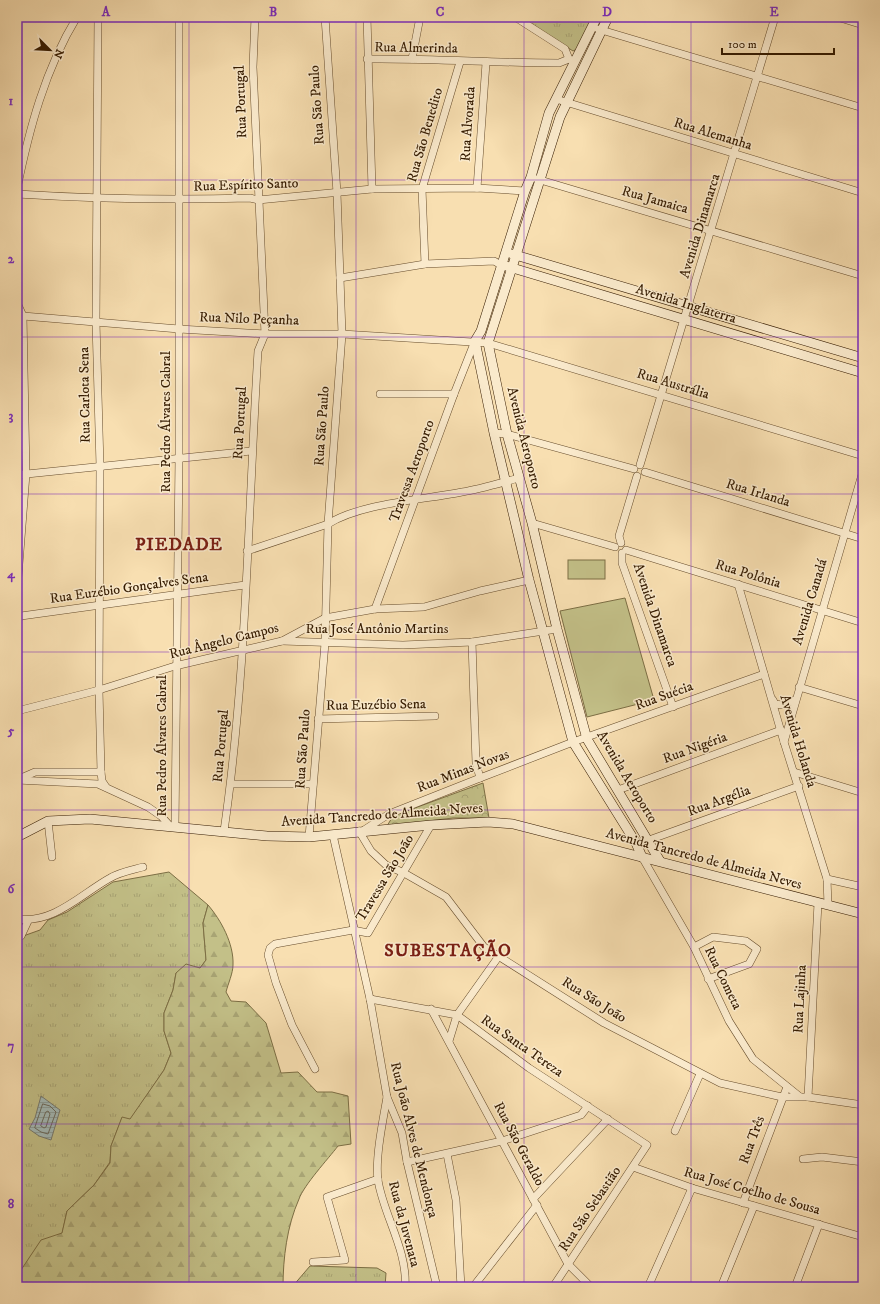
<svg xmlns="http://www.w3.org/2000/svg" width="880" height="1304" font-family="'IM FELL DW Pica',serif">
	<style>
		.grass { fill: url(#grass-tufts); stroke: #7c6e44 }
		.forest { fill: url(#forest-firs); stroke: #7c6e44 }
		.park { fill: url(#park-crowns); stroke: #7c6e44 }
		.garden { fill: #c3c088; stroke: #7c6e44 }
		.water { fill: url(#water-rules); stroke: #777a6e }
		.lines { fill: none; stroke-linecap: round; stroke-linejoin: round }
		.shore { stroke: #6c6a5c; stroke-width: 1 }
		.street-casing { stroke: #664c2c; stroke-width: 8 }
		.secondary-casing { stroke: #351b00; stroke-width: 10 }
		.street { stroke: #faeacc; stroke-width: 7 }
		.secondary { stroke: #faeacc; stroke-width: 9 }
		.grid { fill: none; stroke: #7b2cbf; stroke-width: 1; stroke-opacity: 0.55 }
		.labels { text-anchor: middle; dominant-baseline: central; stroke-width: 3; stroke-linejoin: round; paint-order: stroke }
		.street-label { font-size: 14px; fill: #351b00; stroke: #faeacc }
		.district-label { font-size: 18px; font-weight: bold; letter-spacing: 1px; fill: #7a1f14; stroke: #faeacc }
		.neatline { fill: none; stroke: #7b2cbf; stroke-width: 1.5 }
		.grid-label { font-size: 13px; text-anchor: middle; font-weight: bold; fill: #7b2cbf }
	</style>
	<defs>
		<pattern id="grass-tufts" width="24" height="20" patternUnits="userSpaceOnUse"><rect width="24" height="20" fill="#c3c088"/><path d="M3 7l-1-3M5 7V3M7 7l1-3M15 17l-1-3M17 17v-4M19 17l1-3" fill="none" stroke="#a8a474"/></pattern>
		<pattern id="forest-firs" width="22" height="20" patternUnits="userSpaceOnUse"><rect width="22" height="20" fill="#c3c088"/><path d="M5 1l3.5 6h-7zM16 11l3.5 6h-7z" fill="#a8a474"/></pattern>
		<pattern id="park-crowns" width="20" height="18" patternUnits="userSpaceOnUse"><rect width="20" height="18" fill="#c3c088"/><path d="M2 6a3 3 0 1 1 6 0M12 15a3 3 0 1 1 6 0" fill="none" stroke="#a8a474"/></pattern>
		<pattern id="water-rules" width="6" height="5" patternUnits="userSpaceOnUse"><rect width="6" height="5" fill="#a3bab8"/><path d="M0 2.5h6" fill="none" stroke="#8d9f9c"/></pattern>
	</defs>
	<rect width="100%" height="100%" fill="#f8dfb1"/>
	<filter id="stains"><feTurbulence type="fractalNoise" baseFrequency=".005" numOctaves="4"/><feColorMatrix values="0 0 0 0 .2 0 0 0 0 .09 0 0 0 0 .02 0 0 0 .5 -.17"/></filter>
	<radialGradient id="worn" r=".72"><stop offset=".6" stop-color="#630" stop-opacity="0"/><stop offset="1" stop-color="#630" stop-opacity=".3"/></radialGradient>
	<g class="grass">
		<path d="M 520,17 L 593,17 L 577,49 L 573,51 Z"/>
		<path d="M 169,872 L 208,905 L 203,923 L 206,960 L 200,968 L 176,973 L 173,990 L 164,1013 L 164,1031 L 171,1053 L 164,1070 L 130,1120 L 122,1118 L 111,1146 L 110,1162 L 94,1185 L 67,1211 L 62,1234 L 21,1270 L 17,1283 L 17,958 L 20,941 L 26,935 L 40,930 L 48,920 L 67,912 L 113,882 Z"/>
		<path d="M 310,1266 L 377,1268 L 386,1273 L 385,1287 L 292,1287 Z"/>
	</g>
	<path class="forest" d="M 208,905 C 221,920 234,944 233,965 C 233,973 228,984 226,992 L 231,1001 L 246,1002 L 266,1023 L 281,1073 L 298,1072 L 317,1092 L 332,1092 L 348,1096 L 351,1144 L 338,1146 C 328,1159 304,1185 299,1199 C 287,1226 283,1258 283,1287 L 17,1287 L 21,1270 L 41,1240 L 62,1233 L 67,1211 L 94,1185 L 110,1163 L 111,1146 L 122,1117 L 130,1119 L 164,1070 L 171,1053 L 164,1031 L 164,1013 L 173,990 L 176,973 L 186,964 L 200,968 L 206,960 L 203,923 Z"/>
	<path class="park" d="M 483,783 L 489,818 L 453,818 L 387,826 L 393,816 Z"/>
	<g class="garden">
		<rect x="568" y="560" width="37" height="19"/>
		<path d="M 625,598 L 654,700 L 587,717 L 560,611 Z"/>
	</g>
	<path class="water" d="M 41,1096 L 60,1110 L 51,1140 L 39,1136 L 29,1129 L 35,1118 Z"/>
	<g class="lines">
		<g class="shore">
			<path d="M 43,1104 L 50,1106 L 56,1112 L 48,1134 L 41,1132 L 35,1128 Z"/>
			<path d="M 46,1112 L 48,1111 L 50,1114 L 46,1127 L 44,1128 L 41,1126 Z"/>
		</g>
		<defs>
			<g id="street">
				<path d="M 98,17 L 96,322 L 100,466 L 99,690 L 101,772 L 102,781 L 106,787"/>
				<path d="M 367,17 L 372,189"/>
				<path d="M 515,17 L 565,49 L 569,59 L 572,60"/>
				<path d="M 837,17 L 863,25"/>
				<path d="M 598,29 L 863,108"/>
				<path d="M 367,59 C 431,58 495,63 559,63 L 569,59"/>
				<path d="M 412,59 L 420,17"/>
				<path d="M 556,99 L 863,193"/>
				<path d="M 537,179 L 863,276"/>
				<path d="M 477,188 L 486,63"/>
				<path d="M 17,189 C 29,130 45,69 77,17"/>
				<path d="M 17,194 C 95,199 172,200 250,198 L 258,200 L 372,189 L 477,188 L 525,191"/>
				<path d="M 425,264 L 422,189 L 460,62"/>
				<path d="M 340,278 L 425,264 L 494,261 L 501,265"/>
				<path d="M 17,286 L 18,305 L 23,316 L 26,474 L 17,590"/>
				<path d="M 23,316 L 179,329 L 265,334 L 342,334 L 488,343 L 863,456"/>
				<path d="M 380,394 L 454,394"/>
				<path d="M 494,433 L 507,434 L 634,469"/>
				<path d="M 640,465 L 775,17"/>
				<path d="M 645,472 L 863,539"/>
				<path d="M 17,475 L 251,451"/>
				<path d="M 532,523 L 615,547"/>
				<path d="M 621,543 L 619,536 L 637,476"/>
				<path d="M 626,550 L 863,623"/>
				<path d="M 247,551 L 328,524 C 361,503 423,500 462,492 C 481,489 500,483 519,478"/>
				<path d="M 622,553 L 622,563 L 673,707"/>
				<path d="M 738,584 L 784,742 L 827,879 L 828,905"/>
				<path d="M 375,609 L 454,394 L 475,341"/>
				<path d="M 17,620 L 21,616 L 245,585"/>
				<path d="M 282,641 L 403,645 L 472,642 L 557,629"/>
				<path d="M 472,642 L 476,763 L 480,778"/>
				<path d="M 799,687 L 863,706"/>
				<path d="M 773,700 L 775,704 L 782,705 L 795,700"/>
				<path d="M 17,711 L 99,690 L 175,666 L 282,641 L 325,618 L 375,609 L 424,607 L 480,591 L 529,580"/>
				<path d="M 318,719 L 435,716"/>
				<path d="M 784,742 L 863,471"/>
				<path d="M 794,772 L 863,793"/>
				<path d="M 19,779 L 35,772 L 101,772"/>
				<path d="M 17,780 L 98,784 L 148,807 L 161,816 L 171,827"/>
				<path d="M 231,784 L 313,784"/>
				<path d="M 618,790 L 781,730"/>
				<path d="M 48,821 L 52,857"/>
				<path d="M 175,827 L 179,458 L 179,17"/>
				<path d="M 364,830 L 389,814 L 480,778 L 573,742 L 764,674"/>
				<path d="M 224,831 C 247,672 248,511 258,351 L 265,334 L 253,67 L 255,17"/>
				<path d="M 359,831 L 371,851 L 386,865 L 404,873 L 446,897 L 484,947 L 604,1023 L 720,1083 L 782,1097 L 808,1097 L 863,1105"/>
				<path d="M 333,835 L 370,999 L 387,1097 L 402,1133 L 407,1162 L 437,1287"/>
				<path d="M 309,837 L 325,643 L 328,524 L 342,334 L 337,193 L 325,17"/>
				<path d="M 636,843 L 649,840 L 799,786"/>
				<path d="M 642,857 L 694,947 L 729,1021 L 753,1059 L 799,1096"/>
				<path d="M 827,879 L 863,887"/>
				<path d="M 17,919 C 54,924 81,894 110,878 C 120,872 132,870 143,867"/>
				<path d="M 17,938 L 21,936 L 28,921"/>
				<path d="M 694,947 L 713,937 L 746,941 L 757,949 L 749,964 L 708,979"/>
				<path d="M 370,999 L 457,1015 L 529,1068 L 647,1145 L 553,1287"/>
				<path d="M 431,1009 L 568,1264 L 591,1287"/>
				<path d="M 449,1041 L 457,1015 L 499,956"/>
				<path d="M 315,1069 L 292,1025 L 276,983 L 268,955 L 270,948 L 275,944 L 353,930 L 368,933 L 431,825"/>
				<path d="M 387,1097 C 383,1120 375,1158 378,1180 C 383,1214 408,1251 405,1287"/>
				<path d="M 808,1097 L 818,903"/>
				<path d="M 675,1131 L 700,1074"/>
				<path d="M 447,1154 L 456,1200 L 461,1287"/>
				<path d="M 803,1159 L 822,1157 L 863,1162"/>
				<path d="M 407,1162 L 502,1141 L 581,1115 L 588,1106"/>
				<path d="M 633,1167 L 692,1188 L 863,1237"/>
				<path d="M 533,1199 L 608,1119"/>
				<path d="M 743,1203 L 787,1087"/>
				<path d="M 313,1262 L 345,1260 L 327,1197 L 378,1179"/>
				<path d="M 473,1287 L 537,1205"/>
				<path d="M 648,1287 L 692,1188"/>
				<path d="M 721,1287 L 754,1206"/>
				<path d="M 795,1287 L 819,1224"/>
			</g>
			<g id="secondary">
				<path d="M 597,17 L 549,113 L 531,177 L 525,191 L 481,331 L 475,341 L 494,433 L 529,580 L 573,742 L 636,843 L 642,857"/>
				<path d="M 608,17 L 560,117 L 488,343 L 507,434 L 532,523 L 557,629 L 587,739 L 660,861"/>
				<path d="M 512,254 L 863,358"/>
				<path d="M 506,266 L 863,373"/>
				<path d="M 17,837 L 48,821 L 90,819 L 267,836 L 309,837 L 431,825 L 488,822 L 513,824 L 863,914"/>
			</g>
		</defs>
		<use href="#street" class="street-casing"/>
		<use href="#secondary" class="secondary-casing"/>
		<use href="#street" class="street"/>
		<use href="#secondary" class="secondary"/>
	</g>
	<path class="grid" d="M 189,17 L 189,1287M 356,17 L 356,1287M 524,17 L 524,1287M 691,17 L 691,1287M 17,180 L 863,180M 17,337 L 863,337M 17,494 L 863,494M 17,652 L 863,652M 17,810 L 863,810M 17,967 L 863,967M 17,1124 L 863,1124"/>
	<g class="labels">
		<g class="street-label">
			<text transform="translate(416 48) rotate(1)">Rua Almerinda</text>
			<text transform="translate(241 102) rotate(-92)">Rua Portugal</text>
			<text transform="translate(317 105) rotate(-94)">Rua São Paulo</text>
			<text transform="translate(468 124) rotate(-86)">Rua Alvorada</text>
			<text transform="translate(713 134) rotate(17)">Rua Alemanha</text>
			<text transform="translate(425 135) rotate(-74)">Rua São Benedito</text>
			<text transform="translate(246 185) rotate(-2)">Rua Espírito Santo</text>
			<text transform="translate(655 200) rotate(16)">Rua Jamaica</text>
			<text transform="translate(700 226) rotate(-73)">Avenida Dinamarca</text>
			<text transform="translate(686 304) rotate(17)">Avenida Inglaterra</text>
			<text transform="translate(249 319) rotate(2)">Rua Nilo Peçanha</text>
			<text transform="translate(673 384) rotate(17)">Rua Austrália</text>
			<text transform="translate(85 395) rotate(-91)">Rua Carlota Sena</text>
			<text transform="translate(166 422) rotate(-90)">Rua Pedro Álvares Cabral</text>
			<text transform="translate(240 423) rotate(-87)">Rua Portugal</text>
			<text transform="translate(322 426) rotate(-86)">Rua São Paulo</text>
			<text transform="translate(524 438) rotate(76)">Avenida Aeroporto</text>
			<text transform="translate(412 471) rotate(-70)">Travessa Aeroporto</text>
			<text transform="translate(758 493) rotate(17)">Rua Irlanda</text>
			<text transform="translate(748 574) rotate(17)">Rua Polônia</text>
			<text transform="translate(129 588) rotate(-8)">Rua Euzébio Gonçalves Sena</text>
			<text transform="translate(810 602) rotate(-73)">Avenida Canadá</text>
			<text transform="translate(655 615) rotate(71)">Avenida Dinamarca</text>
			<text x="377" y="629">Rua José Antônio Martins</text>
			<text transform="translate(224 641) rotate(-14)">Rua Ângelo Campos</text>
			<text transform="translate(664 696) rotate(-20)">Rua Suécia</text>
			<text transform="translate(376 705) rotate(-1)">Rua Euzébio Sena</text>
			<text transform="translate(798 741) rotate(73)">Avenida Holanda</text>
			<text transform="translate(162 746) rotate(-90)">Rua Pedro Álvares Cabral</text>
			<text transform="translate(221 746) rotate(-85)">Rua Portugal</text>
			<text transform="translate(695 748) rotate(-20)">Rua Nigéria</text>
			<text transform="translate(303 749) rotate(-86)">Rua São Paulo</text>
			<text transform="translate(463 771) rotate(-21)">Rua Minas Novas</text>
			<text transform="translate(627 777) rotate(59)">Avenida Aeroporto</text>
			<text transform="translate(719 801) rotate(-20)">Rua Argélia</text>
			<text transform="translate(382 815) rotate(-4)">Avenida Tancredo de Almeida Neves</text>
			<text transform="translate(704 859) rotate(15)">Avenida Tancredo de Almeida Neves</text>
			<text transform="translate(385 878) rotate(-59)">Travessa São João</text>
			<text transform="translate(723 978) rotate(64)">Rua Cometa</text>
			<text transform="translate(800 999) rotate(-87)">Rua Lajinha</text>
			<text transform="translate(594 1000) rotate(32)">Rua São João</text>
			<text transform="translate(522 1046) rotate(35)">Rua Santa Tereza</text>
			<text transform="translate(414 1140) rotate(76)">Rua João Alves de Mendonça</text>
			<text transform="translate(752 1140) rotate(-70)">Rua Três</text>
			<text transform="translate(519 1144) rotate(62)">Rua São Geraldo</text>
			<text transform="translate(752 1191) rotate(16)">Rua José Coelho de Sousa</text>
			<text transform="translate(590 1209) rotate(-56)">Rua São Sebastião</text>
			<text transform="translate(404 1224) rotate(75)">Rua da Juvenata</text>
		</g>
		<g class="district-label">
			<text x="179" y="545">PIEDADE</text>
			<text x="448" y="951">SUBESTAÇÃO</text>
		</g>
	</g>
	<rect width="880" height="1304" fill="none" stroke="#f8dfb1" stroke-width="44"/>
	<g transform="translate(50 50) rotate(114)" stroke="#faeacc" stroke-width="3" paint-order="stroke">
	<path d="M0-3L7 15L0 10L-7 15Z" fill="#351b00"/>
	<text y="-6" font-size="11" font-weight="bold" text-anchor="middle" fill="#351b00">N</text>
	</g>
	<path d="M722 48v6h112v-6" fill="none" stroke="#351b00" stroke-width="2"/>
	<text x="728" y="48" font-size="12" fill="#351b00" stroke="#faeacc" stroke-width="3" paint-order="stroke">100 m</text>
	<rect x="22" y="22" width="836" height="1260" class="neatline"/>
	<g class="grid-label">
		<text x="106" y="16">A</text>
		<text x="273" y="16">B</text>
		<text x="440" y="16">C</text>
		<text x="607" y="16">D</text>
		<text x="774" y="16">E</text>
		<text x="11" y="105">1</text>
		<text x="11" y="263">2</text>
		<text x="11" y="420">3</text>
		<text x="11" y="578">4</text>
		<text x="11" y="735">5</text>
		<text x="11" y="893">6</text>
		<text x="11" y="1050">7</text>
		<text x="11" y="1208">8</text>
	</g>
	<rect width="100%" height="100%" filter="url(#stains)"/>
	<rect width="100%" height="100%" fill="url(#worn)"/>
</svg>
